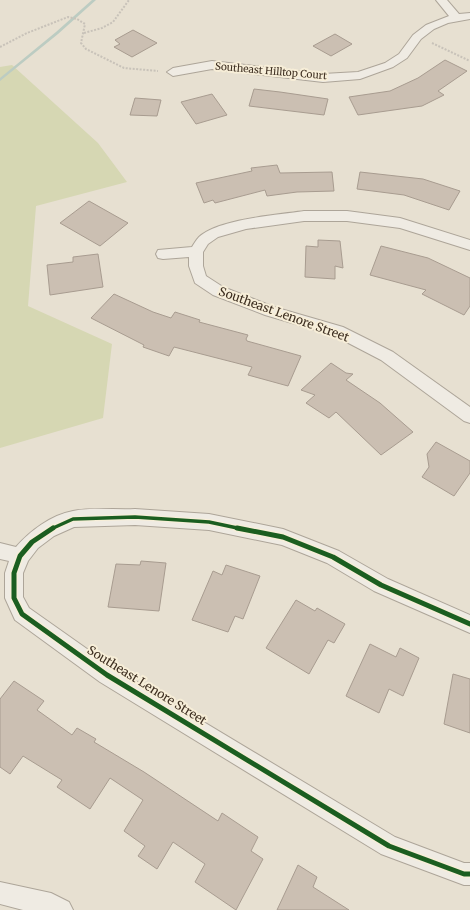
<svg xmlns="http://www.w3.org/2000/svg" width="470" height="910" font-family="Merriweather,serif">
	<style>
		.green { fill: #d6d7b3 }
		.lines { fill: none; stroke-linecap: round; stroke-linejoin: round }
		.stream { fill: #bcccc2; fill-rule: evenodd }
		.building { fill: #cbbfb2; stroke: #a89c90 }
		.street-casing { stroke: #ada599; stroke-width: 2 }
		.path { stroke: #c8c2b9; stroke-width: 2; stroke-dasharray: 2 1.5; stroke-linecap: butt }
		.street { fill: #efebe3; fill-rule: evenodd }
		.cycleway-far1-casing { stroke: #f7eed8; stroke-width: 6 }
		.cycleway-casing { stroke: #f7eed8; stroke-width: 8 }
		.cycleway-far1 { stroke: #1b5e20; stroke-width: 3.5 }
		.cycleway { stroke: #1b5e20; stroke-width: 5 }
		.labels { text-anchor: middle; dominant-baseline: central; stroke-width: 4; stroke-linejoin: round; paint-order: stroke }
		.far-street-label { font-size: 10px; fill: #3d2e20; stroke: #f7eed8 }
		.street-label { font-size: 12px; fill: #3d2e20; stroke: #f7eed8 }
	</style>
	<rect width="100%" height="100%" fill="#e7e0d1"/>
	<path class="green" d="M 12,65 L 98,143 L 127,182 L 36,206 L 28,306 L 112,344 L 103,418 L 0,448 L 0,67 Z"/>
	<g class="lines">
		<path class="stream" d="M 92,0 L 96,0 L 58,34 L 0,81 L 0,78 L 56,32 Z"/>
	</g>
	<g class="building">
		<path d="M 133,30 L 157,43 L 132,57 L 114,47 L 120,44 L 115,40 Z"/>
		<path d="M 335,34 L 352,44 L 331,56 L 313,46 Z"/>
		<path d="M 445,60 L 467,71 L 438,91 L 444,95 L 422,106 L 358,115 L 349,97 L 390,91 L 418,78 Z"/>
		<path d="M 254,89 L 280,92 L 328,99 L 324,115 L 249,106 Z"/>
		<path d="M 212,94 L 227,115 L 196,124 L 181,102 Z"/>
		<path d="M 135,98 L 161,100 L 157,116 L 130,115 Z"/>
		<path d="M 277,165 L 280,173 L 332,172 L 334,191 L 297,192 L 267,196 L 265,190 L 215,203 L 213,200 L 204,203 L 196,183 L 252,171 L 251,168 Z"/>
		<path d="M 360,172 L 423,179 L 460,191 L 449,210 L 404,195 L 357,189 Z"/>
		<path d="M 89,201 L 128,223 L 100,246 L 60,223 Z"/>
		<path d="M 318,240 L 340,241 L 343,268 L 335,266 L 335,279 L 305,277 L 306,246 L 318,247 Z"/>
		<path d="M 381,246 L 428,258 L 470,278 L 470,306 L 464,315 L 422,294 L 426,290 L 370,275 Z"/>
		<path d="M 98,254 L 103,287 L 50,295 L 47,265 L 73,262 L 73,257 Z"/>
		<path d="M 114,294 L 153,312 L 171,318 L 175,312 L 200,320 L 199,322 L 248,335 L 246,339 L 247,341 L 301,356 L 288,386 L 248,375 L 252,367 L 174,347 L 169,356 L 143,347 L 144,345 L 91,318 Z"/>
		<path d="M 331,363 L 346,373 L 353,374 L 346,380 L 380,403 L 413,432 L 381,455 L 336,412 L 329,418 L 306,403 L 315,395 L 301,390 Z"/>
		<path d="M 436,442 L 470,461 L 470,473 L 454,496 L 422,477 L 429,467 L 427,454 Z"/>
		<path d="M 141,561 L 166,563 L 159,611 L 108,607 L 116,564 L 140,565 Z"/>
		<path d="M 226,565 L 260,576 L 243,619 L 235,616 L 228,632 L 192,620 L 213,571 L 222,575 Z"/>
		<path d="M 296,600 L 315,611 L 317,608 L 345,624 L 334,643 L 328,640 L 309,674 L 266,648 Z"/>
		<path d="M 370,644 L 396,657 L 400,648 L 419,658 L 403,696 L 389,689 L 379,713 L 346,696 Z"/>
		<path d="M 453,674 L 470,679 L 470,733 L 444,724 Z"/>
		<path d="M 14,681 L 44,701 L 37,710 L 72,735 L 77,728 L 96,739 L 94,742 L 144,772 L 218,821 L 222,813 L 258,837 L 251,851 L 263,859 L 236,910 L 195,882 L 205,864 L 173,842 L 157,869 L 138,856 L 145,846 L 124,831 L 143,800 L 110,778 L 90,809 L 57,787 L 62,780 L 23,756 L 10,774 L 0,767 L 0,699 Z"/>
		<path d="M 298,865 L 317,877 L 313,887 L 349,910 L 277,910 Z"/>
	</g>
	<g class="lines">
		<defs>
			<g id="street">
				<path d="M 436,0 L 447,0 L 459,14 L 470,13 L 470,19 L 448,23 L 434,29 L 421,39 L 407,58 L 393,67 L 360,79 L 323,82 L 212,69 L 173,76 L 167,72 L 173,68 L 212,61 L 323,74 L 358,72 L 385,63 L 399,54 L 413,35 L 426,25 L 449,16 Z"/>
				<path d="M 304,211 L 347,211 L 400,218 L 470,240 L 470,250 L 400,228 L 347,221 L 304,221 L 246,229 L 218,237 L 208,244 L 203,252 L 203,266 L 206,276 L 223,287 L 274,307 L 343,327 L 393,352 L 470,407 L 470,423 L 464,421 L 381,360 L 333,335 L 265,315 L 213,295 L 195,283 L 189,266 L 189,257 L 163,259 L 158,258 L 156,254 L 158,250 L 192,247 C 194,244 196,240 199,237 C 219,219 277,215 304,211 Z"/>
				<path d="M 135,509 L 209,514 L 283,529 L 339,551 L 388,579 L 470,615 L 470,633 L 374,591 L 327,563 L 282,545 L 209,530 L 135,525 L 74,527 L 54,536 L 38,548 L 28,561 L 23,573 L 23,597 L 29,608 L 114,668 L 395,837 L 464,863 L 470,863 L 470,885 L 464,885 L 381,854 L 100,682 L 15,620 L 5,598 L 5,573 L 9,561 L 0,559 L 0,543 L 16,547 C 30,531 51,515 73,511 C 93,507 115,510 135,509 Z"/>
				<path d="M 0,882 L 51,893 L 69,902 L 73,910 L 23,910 L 0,904 Z"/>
			</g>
		</defs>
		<use href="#street" class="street-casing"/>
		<g class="path">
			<path d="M 84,33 L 102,28 L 113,22 L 129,0"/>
			<path d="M 432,43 L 470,61"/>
			<path d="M 0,47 L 27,33 L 68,17 L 77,19 L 85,24 L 81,43 L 86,49 L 124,68 L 158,71"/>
		</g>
		<use href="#street" class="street"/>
		<defs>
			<path id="cycleway-far1" d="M 51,529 L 73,519 L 135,517 L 209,522 L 242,529"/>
			<g id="cycleway">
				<path d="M 53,528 L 32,542 L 20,556 L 14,573 L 14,598 L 22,614 L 107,675 L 389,846 L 464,874 L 470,874"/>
				<path d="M 237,528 L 283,537 L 333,557 L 381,585 L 470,624"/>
			</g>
		</defs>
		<use href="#cycleway-far1" class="cycleway-far1-casing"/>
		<use href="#cycleway" class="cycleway-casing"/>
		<use href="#cycleway-far1" class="cycleway-far1"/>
		<use href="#cycleway" class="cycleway"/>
	</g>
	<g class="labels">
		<g class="far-street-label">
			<text transform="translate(271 71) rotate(5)">Southeast Hilltop Court</text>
		</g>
		<g class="street-label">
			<text transform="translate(284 314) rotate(20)">Southeast Lenore Street</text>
			<text transform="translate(147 685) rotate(32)">Southeast Lenore Street</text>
		</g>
	</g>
</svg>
